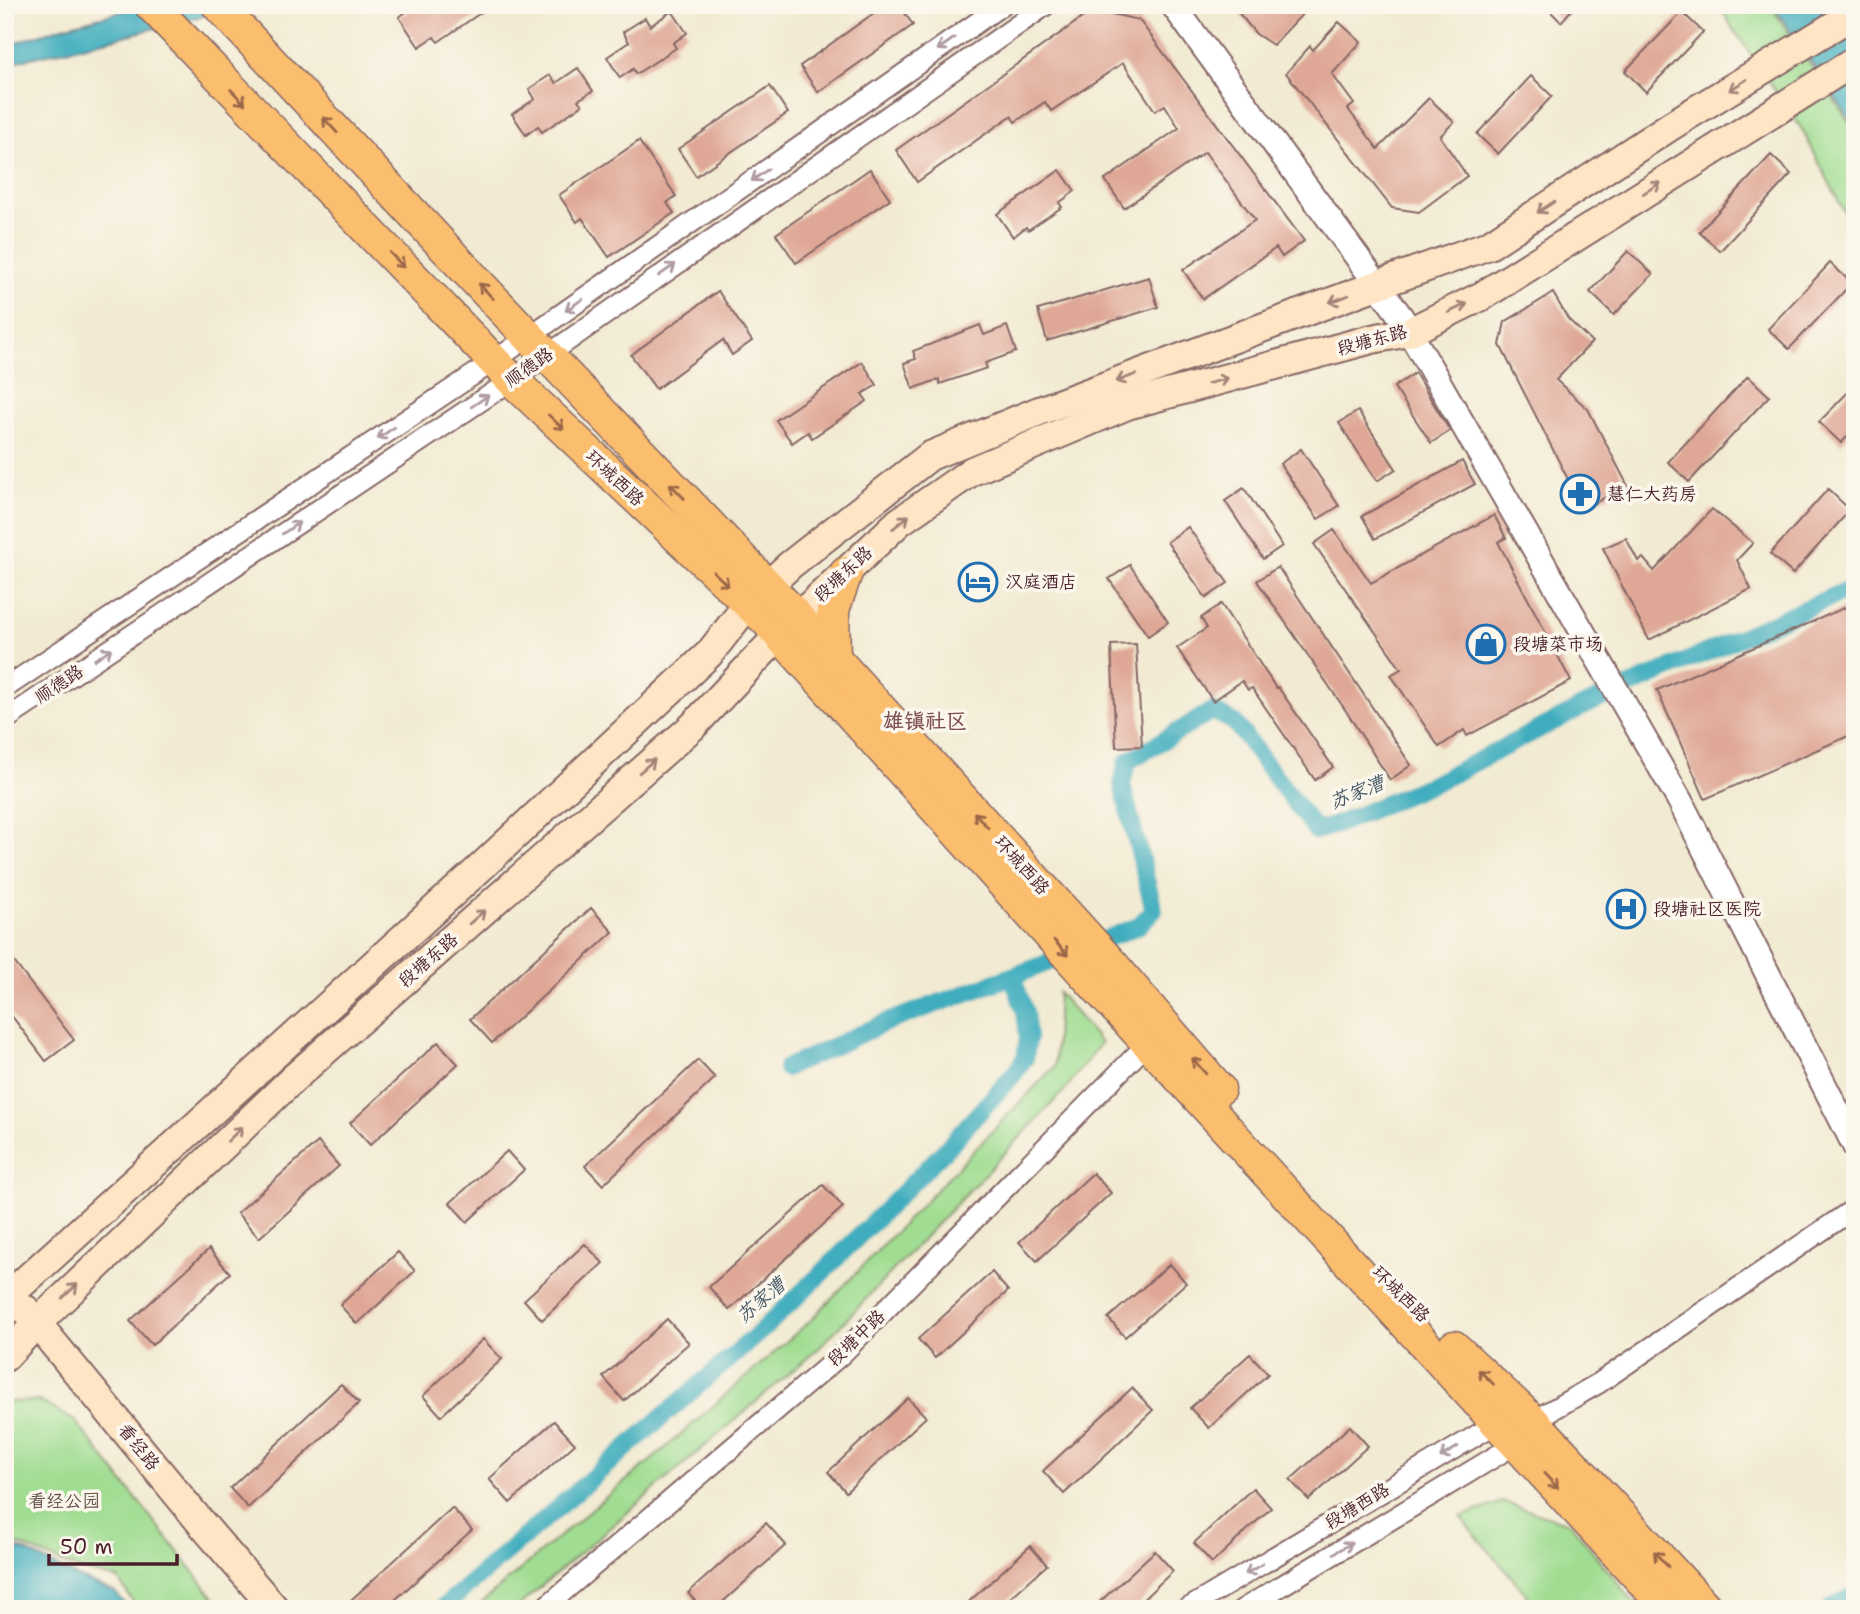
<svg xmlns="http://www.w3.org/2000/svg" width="1860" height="1614" font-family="'Shantell Sans','LXGW WenKai TC',sans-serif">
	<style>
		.green { fill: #a0dd92; stroke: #757e5e; stroke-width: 2 }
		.water { fill: #40adbe; stroke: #456674; stroke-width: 2 }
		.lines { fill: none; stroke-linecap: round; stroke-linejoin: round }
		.canal { stroke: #40adbe; stroke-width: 18 }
		.building { fill: #dfa796 }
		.minor-casing { stroke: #856665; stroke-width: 23 }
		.tertiary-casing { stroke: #856665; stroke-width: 28 }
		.secondary-casing { stroke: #856665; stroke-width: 32 }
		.primary-casing { stroke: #856665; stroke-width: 35 }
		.minor { stroke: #fff; stroke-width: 19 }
		.tertiary { stroke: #fff; stroke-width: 24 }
		.secondary { stroke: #fde5c5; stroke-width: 28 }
		.primary { stroke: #fbbd6e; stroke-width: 32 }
		.oneway { stroke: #ae9aa0 }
		.oneway2 { stroke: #a48278 }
		.oneway3 { stroke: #9a6649 }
		.labels { text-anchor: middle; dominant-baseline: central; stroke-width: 7; stroke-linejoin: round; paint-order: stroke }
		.street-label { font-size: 18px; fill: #4a1f2b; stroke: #fbf7ec }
		.poi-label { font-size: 18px; fill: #4a1f2b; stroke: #fbf7ec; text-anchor: start }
		.park-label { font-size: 18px; fill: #604e45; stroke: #fbf7ec }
		.water-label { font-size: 19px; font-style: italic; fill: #465866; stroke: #fbf7ec }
		.quarter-label { font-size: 21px; font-weight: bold; fill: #7e4f50; stroke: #fbf7ec }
	</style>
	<rect width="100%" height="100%" fill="#fbf7ec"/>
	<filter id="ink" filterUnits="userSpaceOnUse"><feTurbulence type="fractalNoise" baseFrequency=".0143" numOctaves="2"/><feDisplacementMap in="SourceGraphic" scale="14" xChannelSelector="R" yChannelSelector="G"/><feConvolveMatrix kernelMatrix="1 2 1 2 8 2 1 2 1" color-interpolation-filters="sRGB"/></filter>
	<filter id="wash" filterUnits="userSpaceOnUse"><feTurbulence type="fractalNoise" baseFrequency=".00686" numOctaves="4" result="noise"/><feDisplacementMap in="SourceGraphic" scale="28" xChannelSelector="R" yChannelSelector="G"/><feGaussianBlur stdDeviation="1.57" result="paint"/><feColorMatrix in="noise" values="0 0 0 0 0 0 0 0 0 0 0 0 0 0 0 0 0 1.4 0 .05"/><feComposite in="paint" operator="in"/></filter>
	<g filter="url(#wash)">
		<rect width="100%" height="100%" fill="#f2ead2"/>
		<g class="green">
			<path d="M 1719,5 L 1770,5 L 1855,131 L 1855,233 L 1803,131 L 1730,24 Z"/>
			<path d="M 1058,992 L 1101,1043 L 1063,1092 L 819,1348 L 515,1609 L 474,1609 L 594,1507 L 654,1458 L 811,1320 L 1055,1066 Z"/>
			<path d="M 40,1401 L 75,1421 L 223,1609 L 138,1609 L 118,1579 L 79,1570 L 23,1546 L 5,1543 L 5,1404 L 8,1402 Z"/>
			<path d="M 1502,1502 L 1570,1523 L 1639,1609 L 1539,1609 L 1460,1517 Z"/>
		</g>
		<g class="water">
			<path d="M 147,5 L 246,5 L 117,38 L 5,64 L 5,46 L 66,26 Z"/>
			<path d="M 1773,5 L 1841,5 L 1855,26 L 1855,127 Z"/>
			<path d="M 5,1546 L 24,1550 L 73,1575 L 115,1592 L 129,1609 L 5,1609 Z"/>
		</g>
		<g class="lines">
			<g class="canal">
				<path d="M 786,1068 L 887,1022 L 1032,969 L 1138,926 L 1154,910 L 1122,785 L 1127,762 L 1212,711 L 1234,722 L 1316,831 L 1336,825 L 1439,781 L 1582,707 L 1855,587"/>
				<path d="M 441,1609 L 760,1332 L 822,1273 L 944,1151 L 1014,1074 L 1025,1058 L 1028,1038 L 1025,1011 L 1012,976"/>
				<path d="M 1830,1609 L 1855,1594"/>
			</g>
		</g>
		<g id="blocks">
			<g class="building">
				<path d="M 416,5 L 492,5 L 438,42 L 434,37 L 419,47 L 399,17 Z"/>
				<path d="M 885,5 L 899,5 L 913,25 L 818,92 L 800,66 Z"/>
				<path d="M 1232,5 L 1311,5 L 1273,45 L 1256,34 Z"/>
				<path d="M 1544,5 L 1576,5 L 1561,22 Z"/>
				<path d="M 1093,10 L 1139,20 L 1304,241 L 1282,257 L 1276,248 L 1203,299 L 1183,270 L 1255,220 L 1205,152 L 1124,208 L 1105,180 L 1179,128 L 1165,105 L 1155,111 L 1123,63 L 1051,111 L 1045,102 L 1015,122 L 1011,116 L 917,182 L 896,150 Z"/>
				<path d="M 672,11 L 687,33 L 673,43 L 676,48 L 636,74 L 633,69 L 620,78 L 607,57 L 629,42 L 623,32 L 645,18 L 650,26 Z"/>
				<path d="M 1682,12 L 1703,32 L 1646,92 L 1625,71 Z"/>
				<path d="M 1339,22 L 1361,42 L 1332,74 L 1354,104 L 1348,109 L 1378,149 L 1429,98 L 1454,122 L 1440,136 L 1467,176 L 1419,212 L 1392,208 L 1286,73 L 1310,46 L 1313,50 Z"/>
				<path d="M 578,68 L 593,91 L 578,100 L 582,105 L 542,132 L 538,126 L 526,135 L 512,114 L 535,99 L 529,89 L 550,75 L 556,83 Z"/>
				<path d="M 1531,76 L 1552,96 L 1498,154 L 1477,134 Z"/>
				<path d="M 770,86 L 788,113 L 696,176 L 678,149 Z"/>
				<path d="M 639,141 L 676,196 L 667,203 L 674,213 L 609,257 L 582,218 L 577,222 L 559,195 Z"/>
				<path d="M 1771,155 L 1791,174 L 1720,251 L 1699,232 Z"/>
				<path d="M 870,169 L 890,199 L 796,263 L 776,234 Z"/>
				<path d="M 1060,170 L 1075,191 L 1059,203 L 1062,207 L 1028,230 L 1026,227 L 1013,237 L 997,214 Z"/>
				<path d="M 1628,251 L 1653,274 L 1614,315 L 1590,292 Z"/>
				<path d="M 1830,263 L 1852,283 L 1789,349 L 1768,329 Z"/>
				<path d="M 1149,277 L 1158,307 L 1047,341 L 1038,310 Z"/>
				<path d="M 718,291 L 752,341 L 732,355 L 723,340 L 656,389 L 631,355 Z"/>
				<path d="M 1553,293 L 1568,319 L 1592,342 L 1556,380 L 1588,409 L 1628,486 L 1583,509 L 1500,345 L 1505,322 Z"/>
				<path d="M 980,325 L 984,335 L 1007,326 L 1016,352 L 985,363 L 987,368 L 940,384 L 939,379 L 913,389 L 904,363 L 916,359 L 913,351 Z"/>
				<path d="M 862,362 L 877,385 L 862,394 L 867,401 L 812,438 L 808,432 L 792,443 L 776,420 Z"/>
				<path d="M 1415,373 L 1450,431 L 1431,443 L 1394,387 Z"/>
				<path d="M 1748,376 L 1769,396 L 1689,482 L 1668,462 Z"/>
				<path d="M 1855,385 L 1855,429 L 1841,443 L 1819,422 Z"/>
				<path d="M 1358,411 L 1396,469 L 1377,481 L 1339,423 Z"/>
				<path d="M 1301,449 L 1339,506 L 1318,519 L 1280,464 Z"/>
				<path d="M 1462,461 L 1475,484 L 1375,539 L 1362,516 Z"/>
				<path d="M 1244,488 L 1282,546 L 1263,559 L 1225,501 Z"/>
				<path d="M 1828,489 L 1850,510 L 1793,574 L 1770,554 Z"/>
				<path d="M 1712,509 L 1753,543 L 1737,560 L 1751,589 L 1649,640 L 1603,548 L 1626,538 L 1638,561 L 1643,558 L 1654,571 Z"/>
				<path d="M 1494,515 L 1506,538 L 1498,542 L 1571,681 L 1467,736 L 1464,730 L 1439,747 L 1391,675 L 1401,669 L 1314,544 L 1334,530 L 1371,583 Z"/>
				<path d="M 1188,527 L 1228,583 L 1206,598 L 1167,542 Z"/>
				<path d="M 1130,565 L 1168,622 L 1148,636 L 1109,579 Z"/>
				<path d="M 1278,567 L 1411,765 L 1390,780 L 1344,708 L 1257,581 Z"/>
				<path d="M 1855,603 L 1855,733 L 1705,799 L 1657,690 Z"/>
				<path d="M 1221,604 L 1276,688 L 1278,687 L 1333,767 L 1315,780 L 1252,688 L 1248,690 L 1242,681 L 1213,701 L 1177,648 L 1207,628 L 1201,618 Z"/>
				<path d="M 1136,644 L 1142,746 L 1116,747 L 1111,645 Z"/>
				<path d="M 591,908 L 613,932 L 492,1043 L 470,1019 Z"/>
				<path d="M 5,950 L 74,1040 L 46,1061 L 5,1007 Z"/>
				<path d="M 438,1042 L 458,1064 L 370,1145 L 350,1123 Z"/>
				<path d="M 698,1060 L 715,1078 L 603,1185 L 585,1166 Z"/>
				<path d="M 318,1142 L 339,1166 L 259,1238 L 237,1213 Z"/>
				<path d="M 507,1151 L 524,1170 L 467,1222 L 450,1203 Z"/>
				<path d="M 1093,1173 L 1111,1193 L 1037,1261 L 1019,1242 Z"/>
				<path d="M 823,1185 L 843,1207 L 729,1310 L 709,1287 Z"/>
				<path d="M 585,1244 L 603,1263 L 542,1320 L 524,1300 Z"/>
				<path d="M 209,1249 L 230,1273 L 152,1345 L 130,1321 Z"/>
				<path d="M 398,1252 L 415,1271 L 357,1324 L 340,1305 Z"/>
				<path d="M 1170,1264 L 1186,1283 L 1125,1337 L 1108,1318 Z"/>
				<path d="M 992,1272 L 1008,1291 L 935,1358 L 918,1339 Z"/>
				<path d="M 667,1319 L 689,1343 L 624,1401 L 603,1377 Z"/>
				<path d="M 483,1339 L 502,1359 L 441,1416 L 423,1396 Z"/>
				<path d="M 1250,1354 L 1268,1374 L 1209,1428 L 1190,1408 Z"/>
				<path d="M 341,1384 L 359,1403 L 248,1508 L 230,1488 Z"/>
				<path d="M 1132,1388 L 1153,1410 L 1064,1494 L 1043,1471 Z"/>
				<path d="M 908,1398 L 926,1417 L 846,1492 L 828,1472 Z"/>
				<path d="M 554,1421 L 575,1444 L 510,1503 L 489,1479 Z"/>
				<path d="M 1350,1426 L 1368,1446 L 1309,1500 L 1290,1480 Z"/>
				<path d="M 1253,1488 L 1271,1508 L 1212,1563 L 1194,1543 Z"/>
				<path d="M 452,1508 L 472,1530 L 385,1609 L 341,1609 Z"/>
				<path d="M 766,1523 L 786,1545 L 715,1609 L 702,1609 L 688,1593 Z"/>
				<path d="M 1030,1546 L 1047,1565 L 998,1609 L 961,1609 Z"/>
				<path d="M 1155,1551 L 1173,1571 L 1133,1609 L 1092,1609 Z"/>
			</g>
		</g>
	</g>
	<g filter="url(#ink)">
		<use href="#blocks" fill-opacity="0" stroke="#856665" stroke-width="2"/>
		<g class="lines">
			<defs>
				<g id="minor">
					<path d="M 5,688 L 494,361 L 1002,5"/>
					<path d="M 5,720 L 512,380 L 1046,5"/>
					<path d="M 543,1609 L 842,1354 L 1148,1043"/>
					<path d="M 1187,1609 L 1497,1423 L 1504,1422"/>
					<path d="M 1243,1609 L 1516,1444 L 1533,1421 L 1599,1383 L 1855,1208"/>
				</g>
				<path id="tertiary" d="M 1173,5 L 1401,317 L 1680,801 L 1855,1146"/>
				<g id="secondary">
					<path d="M 5,1299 L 478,870 L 709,654 L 748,604 L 790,565 L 930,456 L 1039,411 L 1377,285 L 1489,245 L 1672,125 L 1855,13"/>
					<path d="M 26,1310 L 202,1524 L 275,1609"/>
					<path d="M 5,1357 L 37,1323 L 295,1077 L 692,727 L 779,635 L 899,522 L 972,471 L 1127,405 L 1372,339 L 1409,332 L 1482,296 L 1855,61"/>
				</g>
				<g id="primary">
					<path d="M 151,5 L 512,380 L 767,621 L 1090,980 L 1668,1609"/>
					<path d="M 218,5 L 494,300 L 787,606 L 1111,963 L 1219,1089"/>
					<path d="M 834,658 L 833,610 L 846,573"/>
					<path d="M 1454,1347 L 1533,1421 L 1707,1609"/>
				</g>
			</defs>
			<use href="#minor" class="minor-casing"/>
			<use href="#tertiary" class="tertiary-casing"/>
			<use href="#secondary" class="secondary-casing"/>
			<use href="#primary" class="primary-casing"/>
			<use href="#minor" class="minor"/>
			<use href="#tertiary" class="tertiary"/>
			<use href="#secondary" class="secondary"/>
			<use href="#primary" class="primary"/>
		</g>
		<defs><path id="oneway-shaft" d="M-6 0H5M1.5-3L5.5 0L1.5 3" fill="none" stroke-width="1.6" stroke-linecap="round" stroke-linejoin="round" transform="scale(1.75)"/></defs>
		<g class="oneway">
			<use href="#oneway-shaft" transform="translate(946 44) rotate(145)"/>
			<use href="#oneway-shaft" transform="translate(760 175) rotate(145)"/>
			<use href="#oneway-shaft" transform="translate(667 270) rotate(-35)"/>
			<use href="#oneway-shaft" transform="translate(574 305) rotate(145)"/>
			<use href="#oneway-shaft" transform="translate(480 401) rotate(-34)"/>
			<use href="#oneway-shaft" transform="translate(386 433) rotate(146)"/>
			<use href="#oneway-shaft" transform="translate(291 528) rotate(-34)"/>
			<use href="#oneway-shaft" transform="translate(103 654) rotate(-34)"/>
			<use href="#oneway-shaft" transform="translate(1449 1452) rotate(149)"/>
			<use href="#oneway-shaft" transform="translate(1343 1548) rotate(-31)"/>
			<use href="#oneway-shaft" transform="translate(1254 1569) rotate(149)"/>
		</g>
		<g class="oneway2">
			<use href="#oneway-shaft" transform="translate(1738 85) rotate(148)"/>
			<use href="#oneway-shaft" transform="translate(1652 188) rotate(-32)"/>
			<use href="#oneway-shaft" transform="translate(1546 207) rotate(147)"/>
			<use href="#oneway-shaft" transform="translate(1339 299) rotate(159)"/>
			<use href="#oneway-shaft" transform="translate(1458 308) rotate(-26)"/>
			<use href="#oneway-shaft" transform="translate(1126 378) rotate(159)"/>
			<use href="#oneway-shaft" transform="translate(1218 381) rotate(-15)"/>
			<use href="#oneway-shaft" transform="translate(901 522) rotate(-39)"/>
			<use href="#oneway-shaft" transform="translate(647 766) rotate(-41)"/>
			<use href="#oneway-shaft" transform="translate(477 917) rotate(-41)"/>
			<use href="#oneway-shaft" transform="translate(235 1134) rotate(-44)"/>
			<use href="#oneway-shaft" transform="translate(70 1291) rotate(-44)"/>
		</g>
		<g class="oneway3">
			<use href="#oneway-shaft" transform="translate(238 97) rotate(46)"/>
			<use href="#oneway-shaft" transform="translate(330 125) rotate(-133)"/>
			<use href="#oneway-shaft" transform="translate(397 260) rotate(46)"/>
			<use href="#oneway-shaft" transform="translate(486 291) rotate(-133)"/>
			<use href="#oneway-shaft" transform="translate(556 422) rotate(43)"/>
			<use href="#oneway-shaft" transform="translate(677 491) rotate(-134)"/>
			<use href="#oneway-shaft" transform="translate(721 579) rotate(43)"/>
			<use href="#oneway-shaft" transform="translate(981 820) rotate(-132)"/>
			<use href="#oneway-shaft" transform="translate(1061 948) rotate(48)"/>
			<use href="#oneway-shaft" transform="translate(1199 1066) rotate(-131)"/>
			<use href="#oneway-shaft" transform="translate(1486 1377) rotate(-136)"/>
			<use href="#oneway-shaft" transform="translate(1551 1481) rotate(47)"/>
			<use href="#oneway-shaft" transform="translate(1661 1559) rotate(-133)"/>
		</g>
	</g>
	<defs>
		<symbol id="pharmacy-ring" viewBox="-11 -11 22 22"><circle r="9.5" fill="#fbf7ec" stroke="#1f6fb2" stroke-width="1.5"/><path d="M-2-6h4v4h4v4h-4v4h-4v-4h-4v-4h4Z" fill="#1f6fb2"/></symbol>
		<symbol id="hotel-ring" viewBox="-11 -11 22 22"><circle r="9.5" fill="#fbf7ec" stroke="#1f6fb2" stroke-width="1.5"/><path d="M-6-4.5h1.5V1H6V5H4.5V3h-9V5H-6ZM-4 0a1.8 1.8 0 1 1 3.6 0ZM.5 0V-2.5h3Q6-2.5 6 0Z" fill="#1f6fb2"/></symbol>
		<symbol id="shop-ring" viewBox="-11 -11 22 22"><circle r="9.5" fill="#fbf7ec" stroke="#1f6fb2" stroke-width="1.5"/><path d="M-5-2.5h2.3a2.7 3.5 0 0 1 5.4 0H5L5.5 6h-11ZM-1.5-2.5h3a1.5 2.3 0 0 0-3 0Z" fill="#1f6fb2"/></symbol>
		<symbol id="hospital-ring" viewBox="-11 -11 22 22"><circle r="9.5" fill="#fbf7ec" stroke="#1f6fb2" stroke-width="1.5"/><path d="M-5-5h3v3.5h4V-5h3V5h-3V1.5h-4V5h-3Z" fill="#1f6fb2"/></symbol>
	</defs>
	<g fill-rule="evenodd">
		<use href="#pharmacy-ring" x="1558" y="472" width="44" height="44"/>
		<use href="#hotel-ring" x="956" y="560" width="44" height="44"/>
		<use href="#shop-ring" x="1464" y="622" width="44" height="44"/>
		<use href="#hospital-ring" x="1604" y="887" width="44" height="44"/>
	</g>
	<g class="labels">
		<g class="street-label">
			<text transform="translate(1372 340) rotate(-15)">段塘东路</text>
			<text transform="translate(529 367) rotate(-35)">顺德路</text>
			<text transform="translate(615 478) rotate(43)">环城西路</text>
			<text transform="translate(843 574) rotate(-43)">段塘东路</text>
			<text transform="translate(59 684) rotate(-34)">顺德路</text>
			<text transform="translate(1022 865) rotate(48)">环城西路</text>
			<text transform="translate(428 960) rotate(-41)">段塘东路</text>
			<text transform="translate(1401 1294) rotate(44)">环城西路</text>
			<text transform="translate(856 1338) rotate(-44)">段塘中路</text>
			<text transform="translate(139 1447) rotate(51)">看经路</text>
			<text transform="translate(1357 1506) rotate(-31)">段塘西路</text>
		</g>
		<g class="poi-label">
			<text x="1607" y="494">慧仁大药房</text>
			<text x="1005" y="582">汉庭酒店</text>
			<text x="1513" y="644">段塘菜市场</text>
			<text x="1653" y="909">段塘社区医院</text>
		</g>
		<g class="park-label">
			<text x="64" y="1501">看经公园</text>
		</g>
		<g class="water-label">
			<text transform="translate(1357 792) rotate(-22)">苏家漕</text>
			<text transform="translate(761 1300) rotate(-41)">苏家漕</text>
		</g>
		<g class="quarter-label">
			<text x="925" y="721">雄镇社区</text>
		</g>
	</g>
	<rect width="1860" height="1614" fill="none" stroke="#fbf7ec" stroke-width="28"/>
	<path d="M49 1554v10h128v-10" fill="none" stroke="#4a1f2b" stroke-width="3.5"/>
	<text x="60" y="1554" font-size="21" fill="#4a1f2b" stroke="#fbf7ec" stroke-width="5" paint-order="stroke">50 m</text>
</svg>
